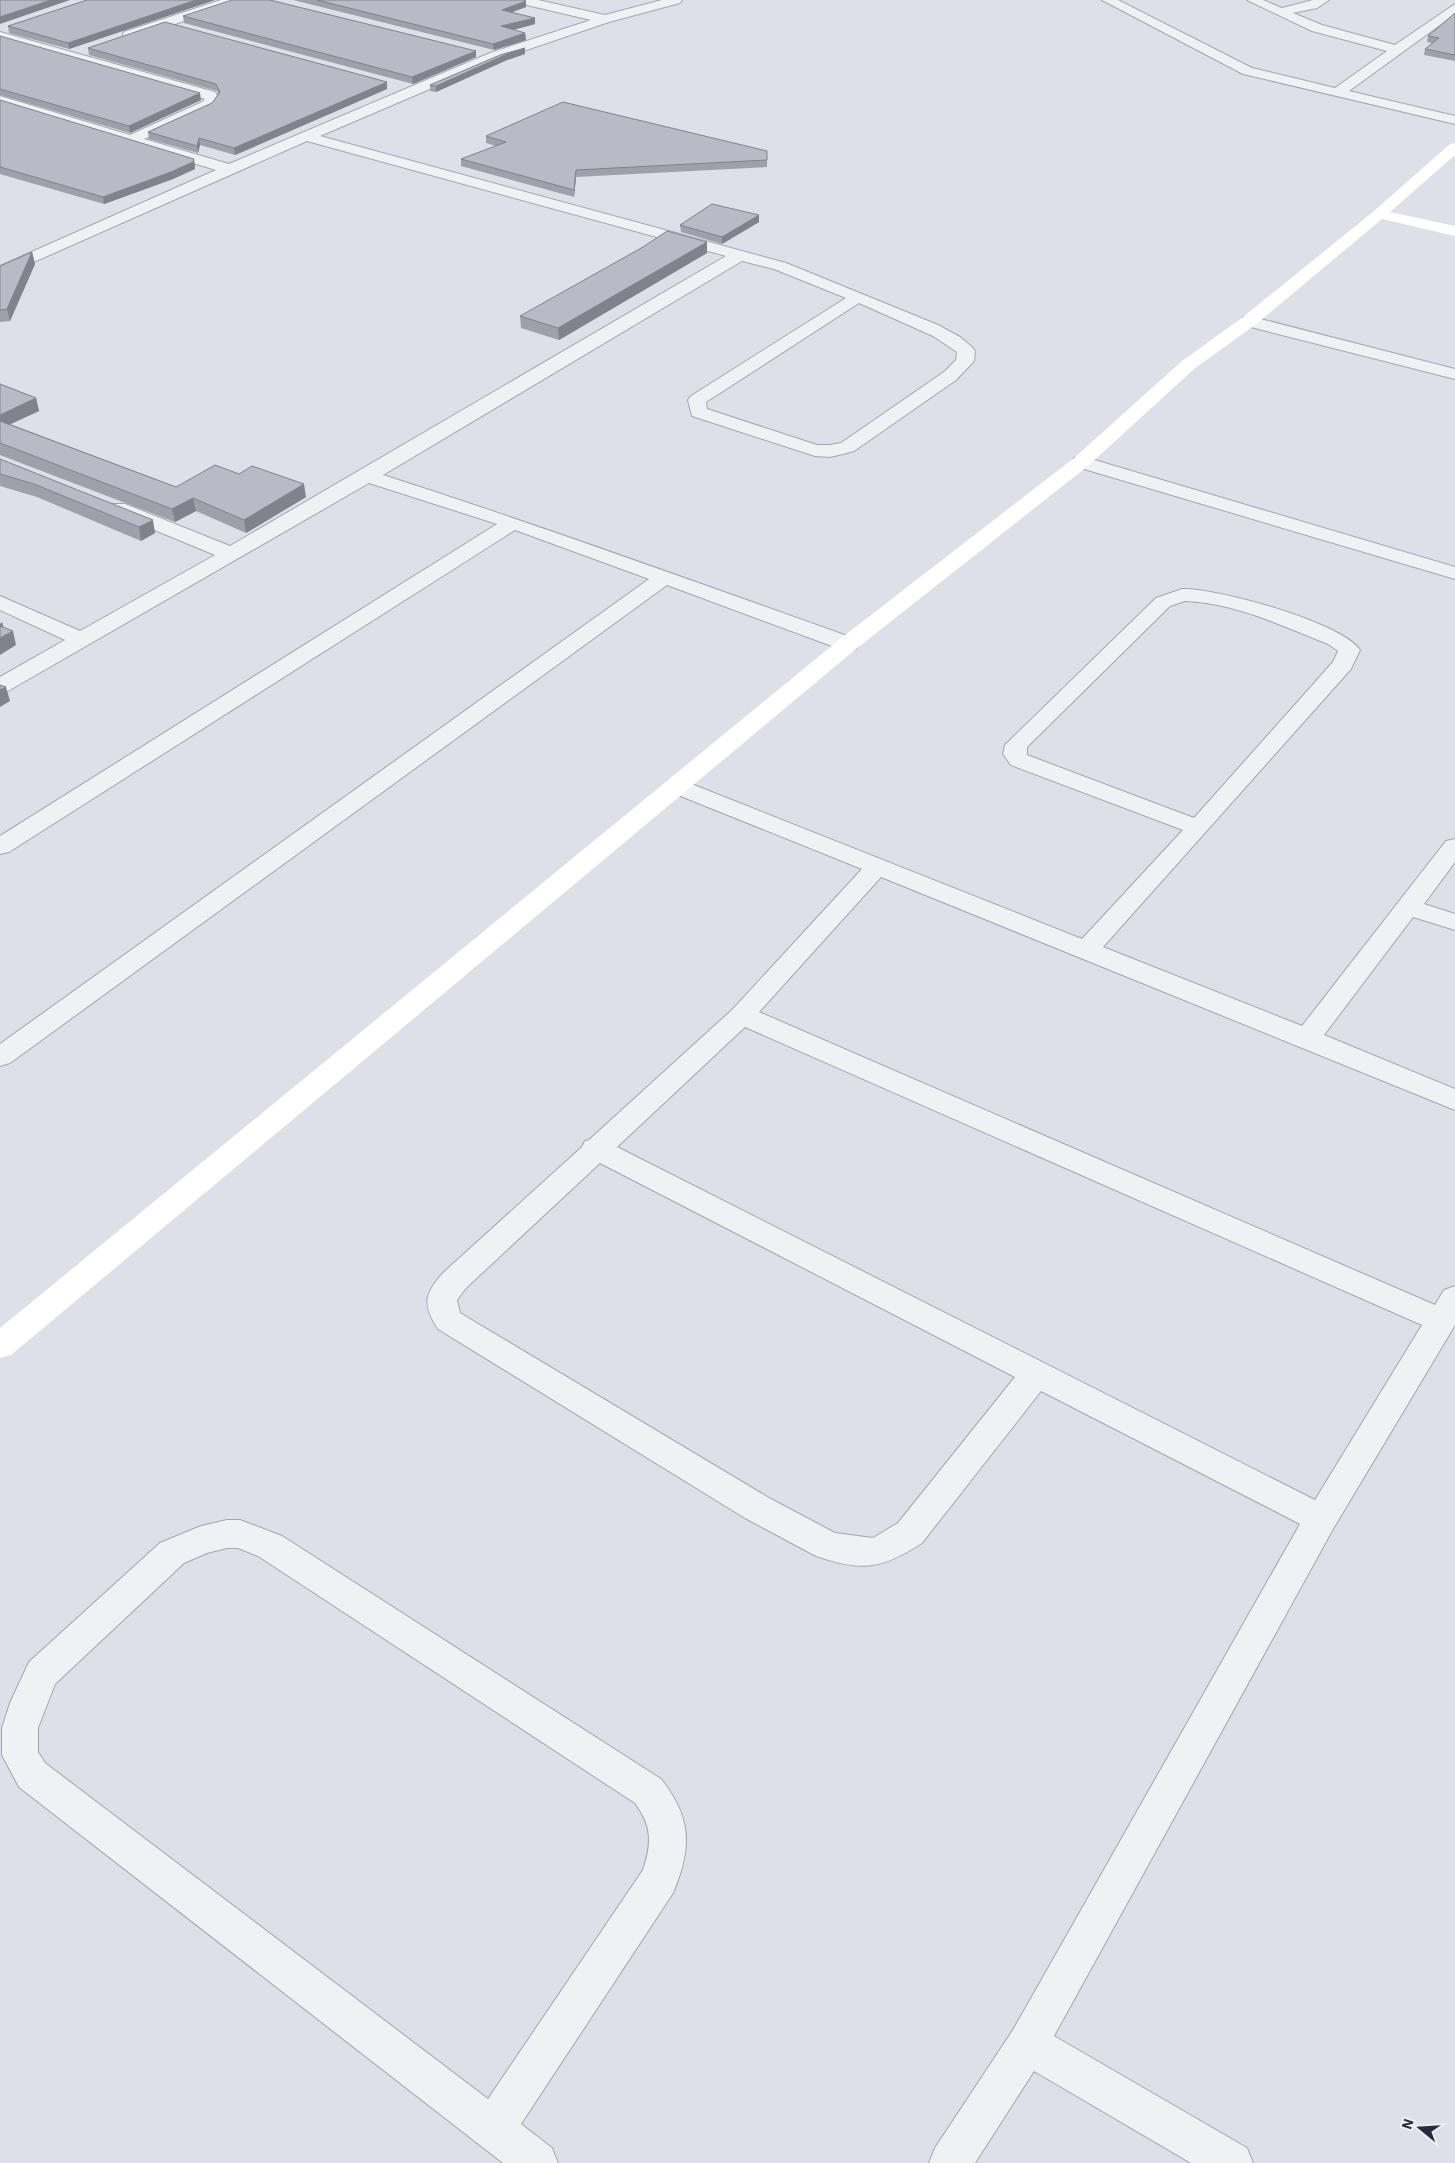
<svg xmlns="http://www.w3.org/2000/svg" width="1455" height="2163" font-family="'IBM Plex Sans',sans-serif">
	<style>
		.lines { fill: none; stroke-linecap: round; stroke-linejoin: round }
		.street-casing { stroke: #a4a5b1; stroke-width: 2 }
		.street { fill: #f0f1f5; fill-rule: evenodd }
		.secondary { fill: #fff; fill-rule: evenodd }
		.wall { fill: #9ea0aa }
		.shaded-wall { fill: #81828b }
		.building { fill: #b8bac6; stroke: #81828b }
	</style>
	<rect width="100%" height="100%" fill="#dedfe7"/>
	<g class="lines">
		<defs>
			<g id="street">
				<path d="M 221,0 L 239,0 L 237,3 L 134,38 L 124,38 L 123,35 L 124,32 Z"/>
				<path d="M 516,0 L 538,0 L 605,15 L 662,0 L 682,0 L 680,3 L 609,22 L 500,59 L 320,136 L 786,263 L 938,325 L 960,337 L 972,347 L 975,351 L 974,361 L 956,380 L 854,451 L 847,453 L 830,457 L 815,456 L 692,416 L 688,400 L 691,396 L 846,298 L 774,269 L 742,261 L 383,475 C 542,526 698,583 856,639 L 859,644 L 856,649 L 848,650 L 840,649 L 667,585 L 10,1063 L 0,1066 L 0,1044 L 649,579 L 515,530 L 9,852 L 0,854 L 0,836 L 497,524 L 369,483 L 8,691 L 0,693 L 0,677 L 65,640 L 0,610 L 0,596 L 80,631 L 215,555 L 111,512 L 108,508 L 111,504 L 125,504 L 230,546 L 726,256 L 307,141 L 0,277 L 0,266 L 216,170 L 0,104 L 0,96 L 130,135 L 202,102 L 205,99 L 0,40 L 0,32 L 215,92 L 219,99 L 212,108 L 144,139 L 229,164 L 490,53 L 591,20 L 518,3 ZM 859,303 L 933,336 L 957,352 L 956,360 L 944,372 L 841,443 L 830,445 L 817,445 L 707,409 L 706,402 Z"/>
				<path d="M 1102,0 L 1118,0 L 1252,68 L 1335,88 L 1387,51 L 1312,31 L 1247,0 L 1263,0 L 1282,8 L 1313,0 L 1329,0 L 1317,8 L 1293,13 L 1322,25 L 1395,45 L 1455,4 L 1455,14 L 1349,91 L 1455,116 L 1455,124 L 1243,74 Z"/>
				<path d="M 1249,316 L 1455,369 L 1455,379 L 1243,325 L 1241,321 L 1243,317 Z"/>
				<path d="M 1081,456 L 1455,567 L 1455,579 L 1074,466 L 1072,462 L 1074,458 Z"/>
				<path d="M 1182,589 C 1217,588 1341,622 1360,650 L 1351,669 L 1103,947 L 1302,1026 L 1446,841 L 1455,839 L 1455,862 L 1424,904 L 1455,914 L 1455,930 L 1413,917 L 1324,1035 L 1455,1089 L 1455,1110 L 881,877 L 759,1012 L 1435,1305 L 1444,1290 L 1455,1286 L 1455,1325 L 1333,1529 L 1054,2036 L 1247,2148 L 1253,2163 L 1191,2163 L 1034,2071 L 975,2163 L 929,2163 L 935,2148 L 1013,2030 L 1300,1524 L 1041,1391 L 922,1543 C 882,1569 862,1572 816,1556 L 745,1518 L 438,1329 C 422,1304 424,1294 444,1272 L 582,1147 L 585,1141 L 589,1140 L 733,1009 L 862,869 L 668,791 L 664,786 L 668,781 L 676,779 L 684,781 L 1082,939 L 1183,830 L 1011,765 L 1003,754 L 1005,745 L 1156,598 ZM 1185,601 C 1236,603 1282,626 1328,644 L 1338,651 L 1333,662 L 1194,818 L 1027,755 L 1027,747 L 1170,606 ZM 745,1027 L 1422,1325 L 1315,1500 L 617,1147 ZM 600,1163 L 1015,1377 L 898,1523 L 873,1538 L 835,1533 L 769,1498 L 460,1313 L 457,1300 L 466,1288 Z"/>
				<path d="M 227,1520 L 240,1520 L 282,1536 L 661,1779 C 692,1818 692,1848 673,1893 L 521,2124 L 552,2148 L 558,2163 L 503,2163 L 19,1787 L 2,1755 L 2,1728 L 10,1703 L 29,1662 L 160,1543 L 201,1526 ZM 227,1548 L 238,1548 L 258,1556 L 635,1803 C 652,1826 652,1843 643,1870 L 488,2099 L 45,1763 L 38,1752 L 38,1728 L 55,1684 L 184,1563 L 207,1553 Z"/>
			</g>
		</defs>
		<use href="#street" class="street-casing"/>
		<use href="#street" class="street"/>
		<path class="secondary" d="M 1455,143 L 1455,155 L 1390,212 L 1455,226 L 1455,236 L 1382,219 L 1255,325 L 1194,369 L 1088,466 L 856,649 L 11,1355 L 0,1358 L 0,1328 L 840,639 L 1074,458 L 1182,361 L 1243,317 L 1374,211 L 1450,144 Z"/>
	</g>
	<g class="wall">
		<path d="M 87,0 L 215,0 L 69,49 L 9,33 L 8,26 Z"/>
		<path d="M 293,0 L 524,0 L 526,1 L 526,7 L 512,12 L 535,24 L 513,30 L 525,33 L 526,40 L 494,50 Z"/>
		<path d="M 1455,13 L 1455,61 L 1424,55 L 1425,49 L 1432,43 L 1427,42 L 1428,36 Z"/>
		<path d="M 183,16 L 476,51 L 476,57 L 413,84 L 184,23 Z"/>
		<path d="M 0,36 L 201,100 L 130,133 L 0,95 Z"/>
		<path d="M 88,48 L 387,89 L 235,155 L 200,145 L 198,153 L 149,139 L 148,132 L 212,103 L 218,94 L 217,91 L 89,55 Z"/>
		<path d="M 525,48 L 525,54 L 507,60 L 436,92 L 430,91 L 430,85 Z"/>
		<path d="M 0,100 L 195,166 L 195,169 L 173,179 L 104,204 L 0,174 Z"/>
		<path d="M 486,136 L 767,151 L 767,167 L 576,177 L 574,197 L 461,166 L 461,159 L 496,146 L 486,143 Z"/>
		<path d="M 759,222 L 722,244 L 681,232 L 680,225 Z"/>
		<path d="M 32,252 L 35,264 L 10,321 L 0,322 L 0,266 Z"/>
		<path d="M 707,253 L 559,340 L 521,328 L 520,316 Z"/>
		<path d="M 0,384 L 36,398 L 39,411 L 10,424 L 176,487 L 306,497 L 246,533 L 196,511 L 175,522 L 0,455 Z"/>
		<path d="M 0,459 L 155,533 L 141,541 L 37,497 L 0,486 Z"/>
	</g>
	<g class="shaded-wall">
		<path d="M 51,0 L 70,0 L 0,24 L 0,17 Z"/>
		<path d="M 196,0 L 215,0 L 69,49 L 68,43 Z"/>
		<path d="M 526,1 L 526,7 L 502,16 L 502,10 Z"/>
		<path d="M 535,18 L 535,24 L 501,33 L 501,26 Z"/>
		<path d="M 525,33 L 526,40 L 494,50 L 493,44 Z"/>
		<path d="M 525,48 L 525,54 L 507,60 L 436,92 L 436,86 L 507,54 Z"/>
		<path d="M 476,51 L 476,57 L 413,84 L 412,77 Z"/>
		<path d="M 387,82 L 387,89 L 235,155 L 234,148 Z"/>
		<path d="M 200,93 L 201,100 L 130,133 L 129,126 Z"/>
		<path d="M 199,138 L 200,145 L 198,153 L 197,146 Z"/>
		<path d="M 194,159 L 195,166 L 195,169 L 173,179 L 104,204 L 103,197 Z"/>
		<path d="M 576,170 L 576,177 L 574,197 L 574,190 Z"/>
		<path d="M 759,215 L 759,222 L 722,244 L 722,237 Z"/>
		<path d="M 707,242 L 707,253 L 559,340 L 558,328 Z"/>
		<path d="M 32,252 L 35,264 L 10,321 L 7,309 Z"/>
		<path d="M 36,398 L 39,411 L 0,429 L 0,415 Z"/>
		<path d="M 304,484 L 306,497 L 246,533 L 244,520 Z"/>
		<path d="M 193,498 L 196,511 L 175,522 L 172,509 Z"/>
		<path d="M 153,520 L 155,533 L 141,541 L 139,527 Z"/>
		<path d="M 2,622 L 6,635 L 13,631 L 16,645 L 0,655 L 0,624 Z"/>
		<path d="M 6,687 L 10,701 L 0,707 L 0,690 Z"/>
	</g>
	<g class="building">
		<path d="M 0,0 L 51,0 L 0,17 Z"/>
		<path d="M 87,0 L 196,0 L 68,43 L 8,26 Z"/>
		<path d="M 232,0 L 270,0 L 476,51 L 412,77 L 183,16 Z"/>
		<path d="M 317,0 L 524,0 L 526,1 L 502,10 L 535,18 L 501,26 L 525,33 L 493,44 Z"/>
		<path d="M 1455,13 L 1455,55 L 1425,49 L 1439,38 L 1428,36 Z"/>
		<path d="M 165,22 L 387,82 L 234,148 L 199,138 L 197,146 L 148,132 L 212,103 L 220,92 L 216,84 L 88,48 Z"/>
		<path d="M 0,36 L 200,93 L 129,126 L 0,89 Z"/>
		<path d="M 525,48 L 507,54 L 436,86 L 430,85 L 500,55 Z"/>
		<path d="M 0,100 L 194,159 L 193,162 L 171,172 L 103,197 L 0,167 Z"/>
		<path d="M 563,102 L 767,151 L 767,160 L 576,170 L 574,190 L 461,159 L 506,142 L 486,136 Z"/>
		<path d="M 712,204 L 759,215 L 722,237 L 680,225 Z"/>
		<path d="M 667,231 L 707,242 L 558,328 L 520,316 L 643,247 Z"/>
		<path d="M 32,252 L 7,309 L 0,310 L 0,266 Z"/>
		<path d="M 0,384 L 36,398 L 0,415 Z"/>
		<path d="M 0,421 L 176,487 L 215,465 L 239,474 L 252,466 L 304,484 L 244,520 L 193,498 L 172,509 L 0,443 Z"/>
		<path d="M 0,459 L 153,520 L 139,527 L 34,484 L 0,474 Z"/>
		<path d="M 0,626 L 13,631 L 0,638 Z"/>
		<path d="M 0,685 L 6,687 L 0,690 Z"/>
	</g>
	<g transform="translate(1420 2128) rotate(288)" stroke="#edeef5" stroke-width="4" paint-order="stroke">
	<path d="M0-4L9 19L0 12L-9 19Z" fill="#282a3d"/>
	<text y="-8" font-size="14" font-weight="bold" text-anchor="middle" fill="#282a3d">N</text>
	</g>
</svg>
